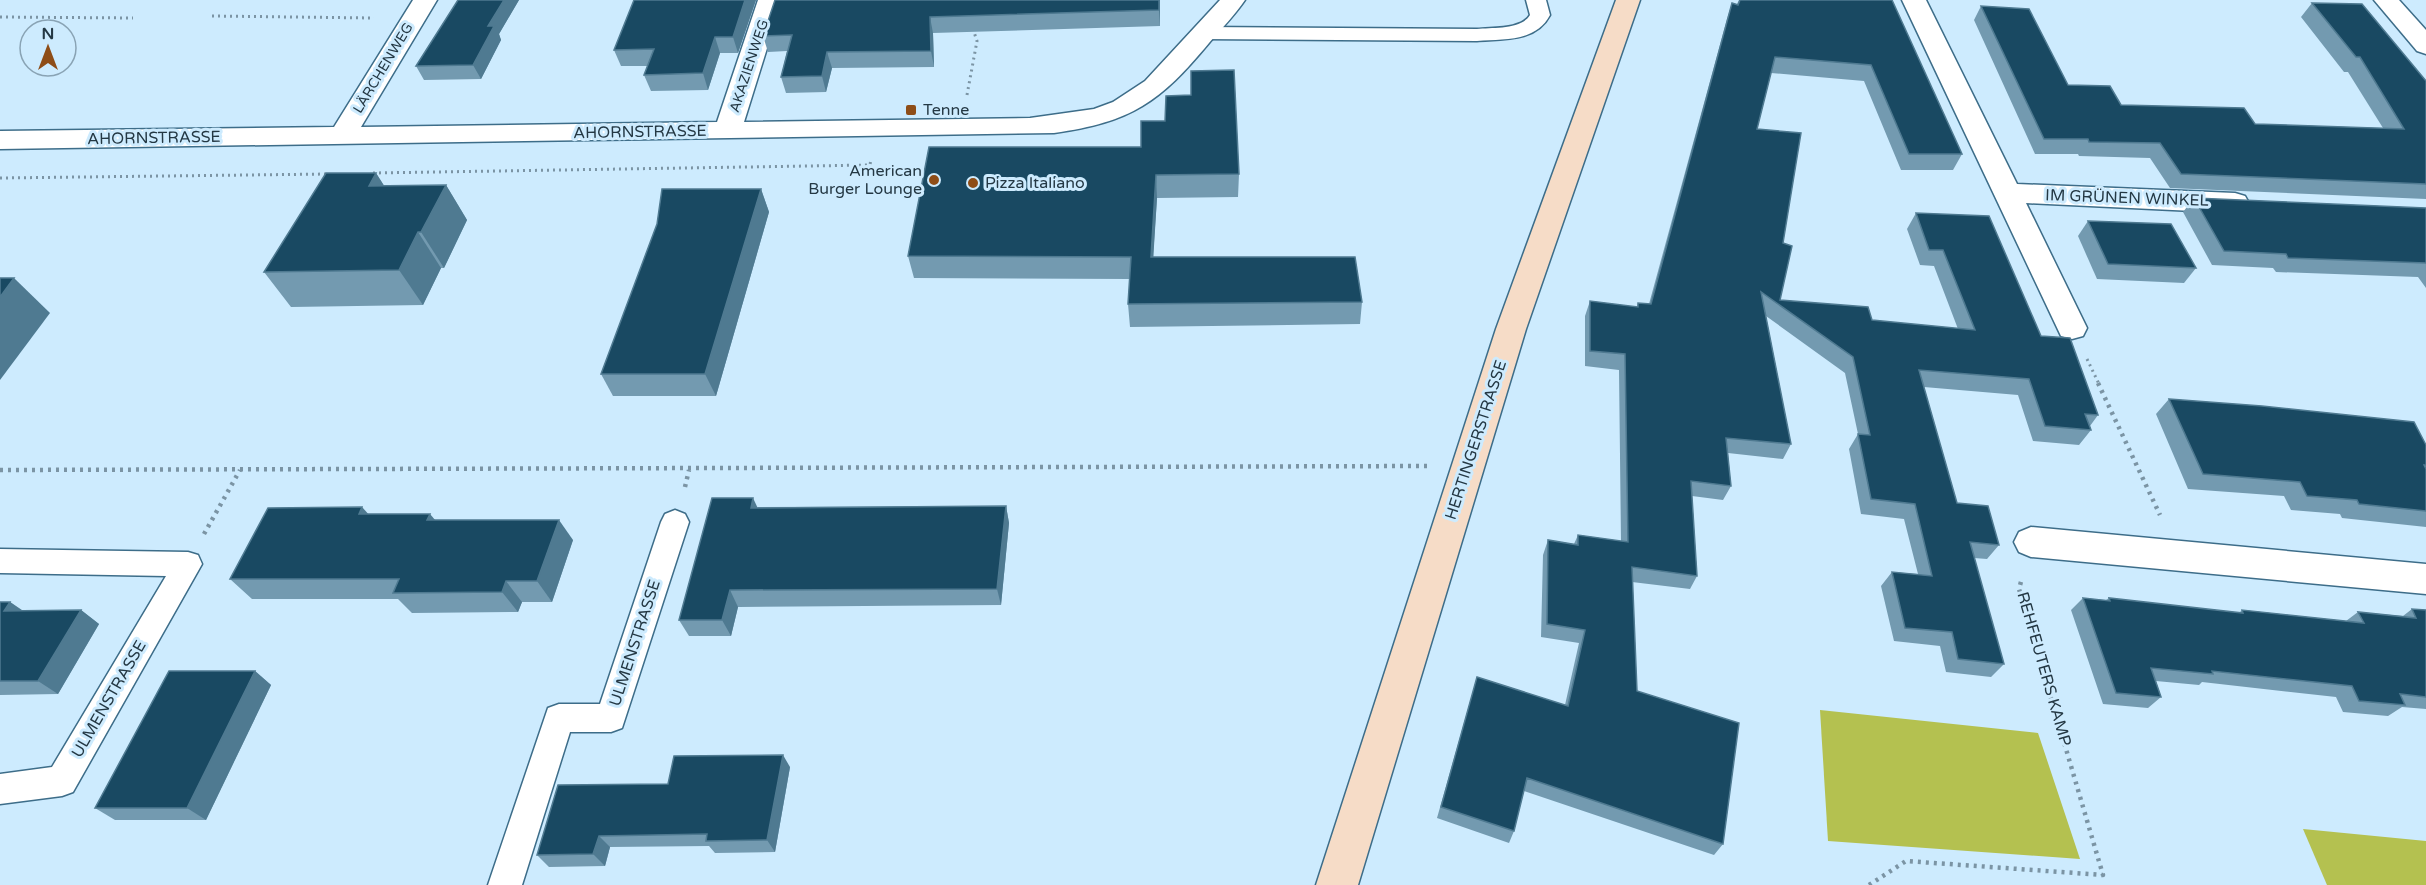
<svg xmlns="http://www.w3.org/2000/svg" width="2426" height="885" font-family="'Varela Round',sans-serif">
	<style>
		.green { fill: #b4c150 }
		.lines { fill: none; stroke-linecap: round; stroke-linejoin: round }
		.lane-casing { stroke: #3d6d89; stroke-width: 3 }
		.street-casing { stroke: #3d6d89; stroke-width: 3 }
		.secondary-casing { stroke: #3d6d89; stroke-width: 3 }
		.path-far1 { stroke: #7b94a4; stroke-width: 3; stroke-dasharray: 2 4; stroke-linecap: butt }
		.path { stroke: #7b94a4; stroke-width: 4.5; stroke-dasharray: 3 5; stroke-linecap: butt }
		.lane { fill: #fff; fill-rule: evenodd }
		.street { fill: #fff; fill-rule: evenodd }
		.secondary { fill: #f6dcc7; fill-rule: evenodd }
		.wall { fill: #739ab0 }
		.shaded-wall { fill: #4f7a91 }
		.building { fill: #194962; stroke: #4f7a91; stroke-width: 1.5 }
		.poi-dot { fill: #8e4d17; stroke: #cdebfe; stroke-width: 2 }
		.labels { text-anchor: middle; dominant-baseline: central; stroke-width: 6; stroke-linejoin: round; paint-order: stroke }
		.far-street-label { font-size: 14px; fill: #243844; stroke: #cdebfe }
		.poi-label { font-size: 16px; fill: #243844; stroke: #cdebfe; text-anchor: start }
		.street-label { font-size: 16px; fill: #243844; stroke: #cdebfe }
	</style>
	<rect width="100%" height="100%" fill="#cdebfe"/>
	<g class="green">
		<path d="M 1820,710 L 2038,733 L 2080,859 L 1828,841 Z"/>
		<path d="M 2303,829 L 2426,841 L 2426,885 L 2327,885 Z"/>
	</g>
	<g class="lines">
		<defs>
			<g id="lane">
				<path d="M 1526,0 L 1546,0 L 1550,15 C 1536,42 1504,39 1477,41 L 1203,39 L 1196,37 L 1193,33 L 1196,29 L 1203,27 L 1477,29 C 1493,27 1521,30 1530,15 Z"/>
				<path d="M 675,510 L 685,514 L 689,522 L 622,728 L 611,732 L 570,732 L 522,885 L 488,885 L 548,708 L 559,704 L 600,704 L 661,522 L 665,514 Z"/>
				<path d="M 0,549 L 188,552 L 198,555 L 202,564 L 73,792 L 62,796 L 0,804 L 0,774 L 52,767 L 166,576 L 0,573 Z"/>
			</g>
			<g id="street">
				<path d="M 413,0 L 437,0 L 361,127 L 717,122 L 758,0 L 782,0 L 744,122 L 1030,118 L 1094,109 L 1113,102 L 1145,81 L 1220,0 L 1245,0 C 1235,15 1221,29 1209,43 C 1160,102 1132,122 1054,133 L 0,149 L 0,131 L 334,127 Z"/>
				<path d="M 1902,0 L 1926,0 L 2017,184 L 2235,193 L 2245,196 L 2249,203 L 2245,210 L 2235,213 L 2026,203 L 2087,328 L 2083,336 L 2072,339 L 2061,336 Z"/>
				<path d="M 2374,0 L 2399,0 L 2426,30 L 2426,54 L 2417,51 Z"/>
				<path d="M 2031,527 L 2426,564 L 2426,594 L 2031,557 L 2019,552 L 2014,542 L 2019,532 Z"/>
			</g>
			<path id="secondary" d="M 1616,0 L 1640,0 L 1526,329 L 1358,885 L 1316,885 L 1496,329 Z"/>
		</defs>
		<use href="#lane" class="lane-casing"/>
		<use href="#street" class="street-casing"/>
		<use href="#secondary" class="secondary-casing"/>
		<g class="path-far1">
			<path d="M 212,16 L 374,18"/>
			<path d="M 0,17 L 133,18"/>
			<path d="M 967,95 L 977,41 L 973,29"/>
			<path d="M 373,173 L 870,165 L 871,159"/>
			<path d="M 0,178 L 329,174"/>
			<path d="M 2087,359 L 2099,384"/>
		</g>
		<g class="path">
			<path d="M 2098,383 L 2160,515"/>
			<path d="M 0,470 L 1428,466"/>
			<path d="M 685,487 L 689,470"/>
			<path d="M 204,534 L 240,470"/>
			<path d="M 1869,885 L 1906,861 L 2103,875 L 2019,589 L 2022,578"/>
		</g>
		<use href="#lane" class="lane"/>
		<use href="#street" class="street"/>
		<use href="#secondary" class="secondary"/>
	</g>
	<g class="wall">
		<path d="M 458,0 L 519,0 L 499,34 L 501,40 L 481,79 L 424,80 L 416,66 Z"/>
		<path d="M 756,0 L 738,53 L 720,53 L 708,90 L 651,91 L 644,75 L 648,66 L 621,66 L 614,50 Z"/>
		<path d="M 775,0 L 1160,0 L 1160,26 L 933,33 L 934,67 L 832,68 L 826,92 L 786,93 L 781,77 L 787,51 L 768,52 L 763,36 Z"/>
		<path d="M 1739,0 L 1892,0 L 1962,154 L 1953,170 L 1901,170 L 1864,81 L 1771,73 L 1757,129 L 1783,243 L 1780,300 L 1872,320 L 1958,329 L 1934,266 L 1920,265 L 1907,229 L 1916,213 L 2041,336 L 2098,415 L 2090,426 L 2091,430 L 2079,445 L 2033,441 L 2018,395 L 1924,387 L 1957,503 L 1999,545 L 1987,559 L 1974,558 L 2004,664 L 1991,677 L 1946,672 L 1940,646 L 1894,641 L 1881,586 L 1892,572 L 1918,574 L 1904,519 L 1861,514 L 1849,449 L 1858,434 L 1845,373 L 1766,316 L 1791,444 L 1783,459 L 1728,453 L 1731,486 L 1723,500 L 1692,496 L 1697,576 L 1690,589 L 1632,582 L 1637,691 L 1723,844 L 1714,855 L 1524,791 L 1514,831 L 1509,843 L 1437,818 L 1477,677 L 1565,705 L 1579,643 L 1541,637 L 1543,555 L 1548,540 L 1574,544 L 1578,535 L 1621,541 L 1619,370 L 1585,366 L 1585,316 L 1590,301 L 1637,307 L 1638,303 L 1649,304 L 1727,19 L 1732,3 L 1737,4 Z"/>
		<path d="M 2312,3 L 2426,81 L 2426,199 L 2170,188 L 2150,158 L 2079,156 L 2078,154 L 2035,154 L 1974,20 L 1981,6 L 2068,85 L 2121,105 L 2255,124 L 2383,128 L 2348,72 L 2344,72 L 2301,17 Z"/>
		<path d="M 929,147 L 1239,174 L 1238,197 L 1157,198 L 1153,257 L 1362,302 L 1360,324 L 1130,327 L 1128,304 L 1130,279 L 914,278 L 908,256 Z"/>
		<path d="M 376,173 L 384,186 L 446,185 L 467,220 L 444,268 L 441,268 L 423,305 L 291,307 L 264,272 Z"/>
		<path d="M 761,189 L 769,212 L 716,396 L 613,396 L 601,374 Z"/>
		<path d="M 2194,198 L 2426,208 L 2426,288 L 2418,277 L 2276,272 L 2273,268 L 2212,265 L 2183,212 Z"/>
		<path d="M 2088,221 L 2196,268 L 2184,283 L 2097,279 L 2078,236 Z"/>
		<path d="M 2169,399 L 2426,445 L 2426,527 L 2342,518 L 2340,514 L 2291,510 L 2284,496 L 2188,489 L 2156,414 Z"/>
		<path d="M 1006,506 L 1009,523 L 1001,605 L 738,607 L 731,636 L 689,636 L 679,620 L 758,507 Z"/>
		<path d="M 368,514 L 436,520 L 573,540 L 552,602 L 522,602 L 518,612 L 412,613 L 398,599 L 252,599 L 230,579 Z"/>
		<path d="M 2083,598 L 2106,600 L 2109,598 L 2239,613 L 2242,610 L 2346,621 L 2358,612 L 2403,616 L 2412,609 L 2426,610 L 2426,709 L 2402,707 L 2388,716 L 2343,712 L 2336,697 L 2202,682 L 2199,685 L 2156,681 L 2161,697 L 2148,708 L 2103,704 L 2071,610 Z"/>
		<path d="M 0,602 L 10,602 L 22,610 L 81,610 L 99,624 L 58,694 L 0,695 Z"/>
		<path d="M 255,671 L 271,685 L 206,820 L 115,820 L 95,808 Z"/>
		<path d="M 790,767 L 775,852 L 715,853 L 709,846 L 610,847 L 605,866 L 549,867 L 537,855 L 668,784 Z"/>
	</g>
	<g class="shaded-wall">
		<path d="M 504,0 L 519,0 L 499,34 L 501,40 L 481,79 L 473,65 L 488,26 Z"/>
		<path d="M 745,0 L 756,0 L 738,53 L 733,37 Z"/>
		<path d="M 1159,0 L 1160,0 L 1160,26 L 1159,10 Z"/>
		<path d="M 930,17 L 933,33 L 934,67 L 931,51 Z"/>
		<path d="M 715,37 L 720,53 L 708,90 L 703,73 Z"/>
		<path d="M 827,52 L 832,68 L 826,92 L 822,76 Z"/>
		<path d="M 376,173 L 399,209 L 369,186 Z"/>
		<path d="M 1156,175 L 1157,198 L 1152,279 L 1151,257 Z"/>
		<path d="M 446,185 L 467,220 L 444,268 L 421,232 Z"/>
		<path d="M 761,189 L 769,212 L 716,396 L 705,374 Z"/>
		<path d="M 418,232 L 441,268 L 423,305 L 399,270 Z"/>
		<path d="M 14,278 L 50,313 L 0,380 L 0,297 Z"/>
		<path d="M 753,498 L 761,515 L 751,508 Z"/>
		<path d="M 1006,506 L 1009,523 L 1001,605 L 997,589 Z"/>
		<path d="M 362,507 L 380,527 L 359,514 Z"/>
		<path d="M 430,514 L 447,534 L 427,520 Z"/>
		<path d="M 559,520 L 573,540 L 552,602 L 537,581 Z"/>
		<path d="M 506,581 L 522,602 L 518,612 L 502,592 Z"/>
		<path d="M 730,590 L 738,607 L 731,636 L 722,620 Z"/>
		<path d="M 10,602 L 30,616 L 4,611 Z"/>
		<path d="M 81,610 L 99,624 L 58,694 L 38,681 Z"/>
		<path d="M 255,671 L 271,685 L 206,820 L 187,808 Z"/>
		<path d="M 783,755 L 790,767 L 775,852 L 767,840 Z"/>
		<path d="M 599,836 L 610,847 L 605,866 L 593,854 Z"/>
	</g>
	<g class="building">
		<path d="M 458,0 L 504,0 L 488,26 L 494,26 L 473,65 L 416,66 Z"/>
		<path d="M 634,0 L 745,0 L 733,37 L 715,37 L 703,73 L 644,75 L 654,49 L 614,50 Z"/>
		<path d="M 775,0 L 1159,0 L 1159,10 L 930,17 L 931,51 L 827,52 L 822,76 L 781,77 L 792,35 L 763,36 Z"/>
		<path d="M 1740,0 L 1892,0 L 1962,154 L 1909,154 L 1871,65 L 1775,57 L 1757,129 L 1801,133 L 1783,243 L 1792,246 L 1780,300 L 1868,307 L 1872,320 L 1975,330 L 1943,250 L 1929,250 L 1916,213 L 1989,216 L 2041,336 L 2070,338 L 2098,415 L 2085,414 L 2091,430 L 2045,426 L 2029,379 L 1919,370 L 1957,503 L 1988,506 L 1999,545 L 1970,542 L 2004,664 L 1958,659 L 1952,632 L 1905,628 L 1892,572 L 1932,576 L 1915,504 L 1871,499 L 1858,434 L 1870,435 L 1853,357 L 1761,292 L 1791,444 L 1726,438 L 1731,486 L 1691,481 L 1697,576 L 1632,567 L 1637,691 L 1739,723 L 1723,844 L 1527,778 L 1514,831 L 1441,807 L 1477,677 L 1568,706 L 1585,630 L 1547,624 L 1548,540 L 1578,545 L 1578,535 L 1628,542 L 1625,354 L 1590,351 L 1590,301 L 1638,307 L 1638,303 L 1651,304 L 1732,3 L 1738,5 Z"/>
		<path d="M 2312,3 L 2362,4 L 2426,81 L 2426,184 L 2181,174 L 2160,143 L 2089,142 L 2088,139 L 2044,139 L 1981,6 L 2029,9 L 2068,85 L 2110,86 L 2121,105 L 2244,108 L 2255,124 L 2404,129 L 2360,57 L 2356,57 Z"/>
		<path d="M 1234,70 L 1239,174 L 1156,175 L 1151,257 L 1355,257 L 1362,302 L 1128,304 L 1131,257 L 908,256 L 929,147 L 1141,147 L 1141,121 L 1165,121 L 1166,96 L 1191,95 L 1191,71 Z"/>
		<path d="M 326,173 L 376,173 L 369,186 L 446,185 L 421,232 L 418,232 L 399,270 L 264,272 Z"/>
		<path d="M 662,189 L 761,189 L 705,374 L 601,374 L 657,224 Z"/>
		<path d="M 2194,198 L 2426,208 L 2426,263 L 2288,258 L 2286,254 L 2224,251 Z"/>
		<path d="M 2088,221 L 2171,224 L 2196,268 L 2108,264 Z"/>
		<path d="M 0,278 L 14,278 L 0,297 Z"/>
		<path d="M 2169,399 L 2262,406 L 2414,422 L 2426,445 L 2426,465 L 2424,465 L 2426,469 L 2426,511 L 2359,504 L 2357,500 L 2307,496 L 2300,482 L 2203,474 Z"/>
		<path d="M 712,498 L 753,498 L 751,508 L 1006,506 L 997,589 L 730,590 L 722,620 L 679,620 Z"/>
		<path d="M 362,507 L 359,514 L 430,514 L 427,520 L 559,520 L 537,581 L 506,581 L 502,592 L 393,593 L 399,579 L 230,579 L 268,508 Z"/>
		<path d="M 2083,598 L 2110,601 L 2109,598 L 2243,613 L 2242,610 L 2364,623 L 2358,612 L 2416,618 L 2412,609 L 2426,610 L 2426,697 L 2400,694 L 2405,705 L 2359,701 L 2352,686 L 2212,671 L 2213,674 L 2151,668 L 2161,697 L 2116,693 Z"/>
		<path d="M 0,602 L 10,602 L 4,611 L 81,610 L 38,681 L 0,681 Z"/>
		<path d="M 169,671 L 255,671 L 187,808 L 95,808 Z"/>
		<path d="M 783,755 L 767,840 L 706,841 L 707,834 L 599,836 L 593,854 L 537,855 L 558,785 L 668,784 L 674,756 Z"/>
	</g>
	<g class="poi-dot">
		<rect x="905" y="104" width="12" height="12" rx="3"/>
		<circle cx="934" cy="180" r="6"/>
		<circle cx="973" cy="183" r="6"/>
	</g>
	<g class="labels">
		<g class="far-street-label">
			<text transform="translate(749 66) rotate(-72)">AKAZIENWEG</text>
			<text transform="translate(383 68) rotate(-59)">LÄRCHENWEG</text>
		</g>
		<g class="poi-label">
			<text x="923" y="110">Tenne</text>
			<text x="922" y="171" text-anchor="end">American<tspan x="922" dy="18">Burger Lounge</tspan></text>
			<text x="985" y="183">Pizza Italiano</text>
		</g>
		<g class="street-label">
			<text transform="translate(640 132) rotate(-1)">AHORNSTRASSE</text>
			<text transform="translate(154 138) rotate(-1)">AHORNSTRASSE</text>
			<text transform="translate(2127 198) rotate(2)">IM GRÜNEN WINKEL</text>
			<text transform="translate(1476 440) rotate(-72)">HERTINGERSTRASSE</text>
			<text transform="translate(635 643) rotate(-72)">ULMENSTRASSE</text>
			<text transform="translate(2044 669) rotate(74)">REHFEUTERS KAMP</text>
			<text transform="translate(109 699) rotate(-60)">ULMENSTRASSE</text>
		</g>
	</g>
	<g transform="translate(48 48)"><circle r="28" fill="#cdebfe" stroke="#89a3b4" stroke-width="1.5"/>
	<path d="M0-4.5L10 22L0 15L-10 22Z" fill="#8e4d17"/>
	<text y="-9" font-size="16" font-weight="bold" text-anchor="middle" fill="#243844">N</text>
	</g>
</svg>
